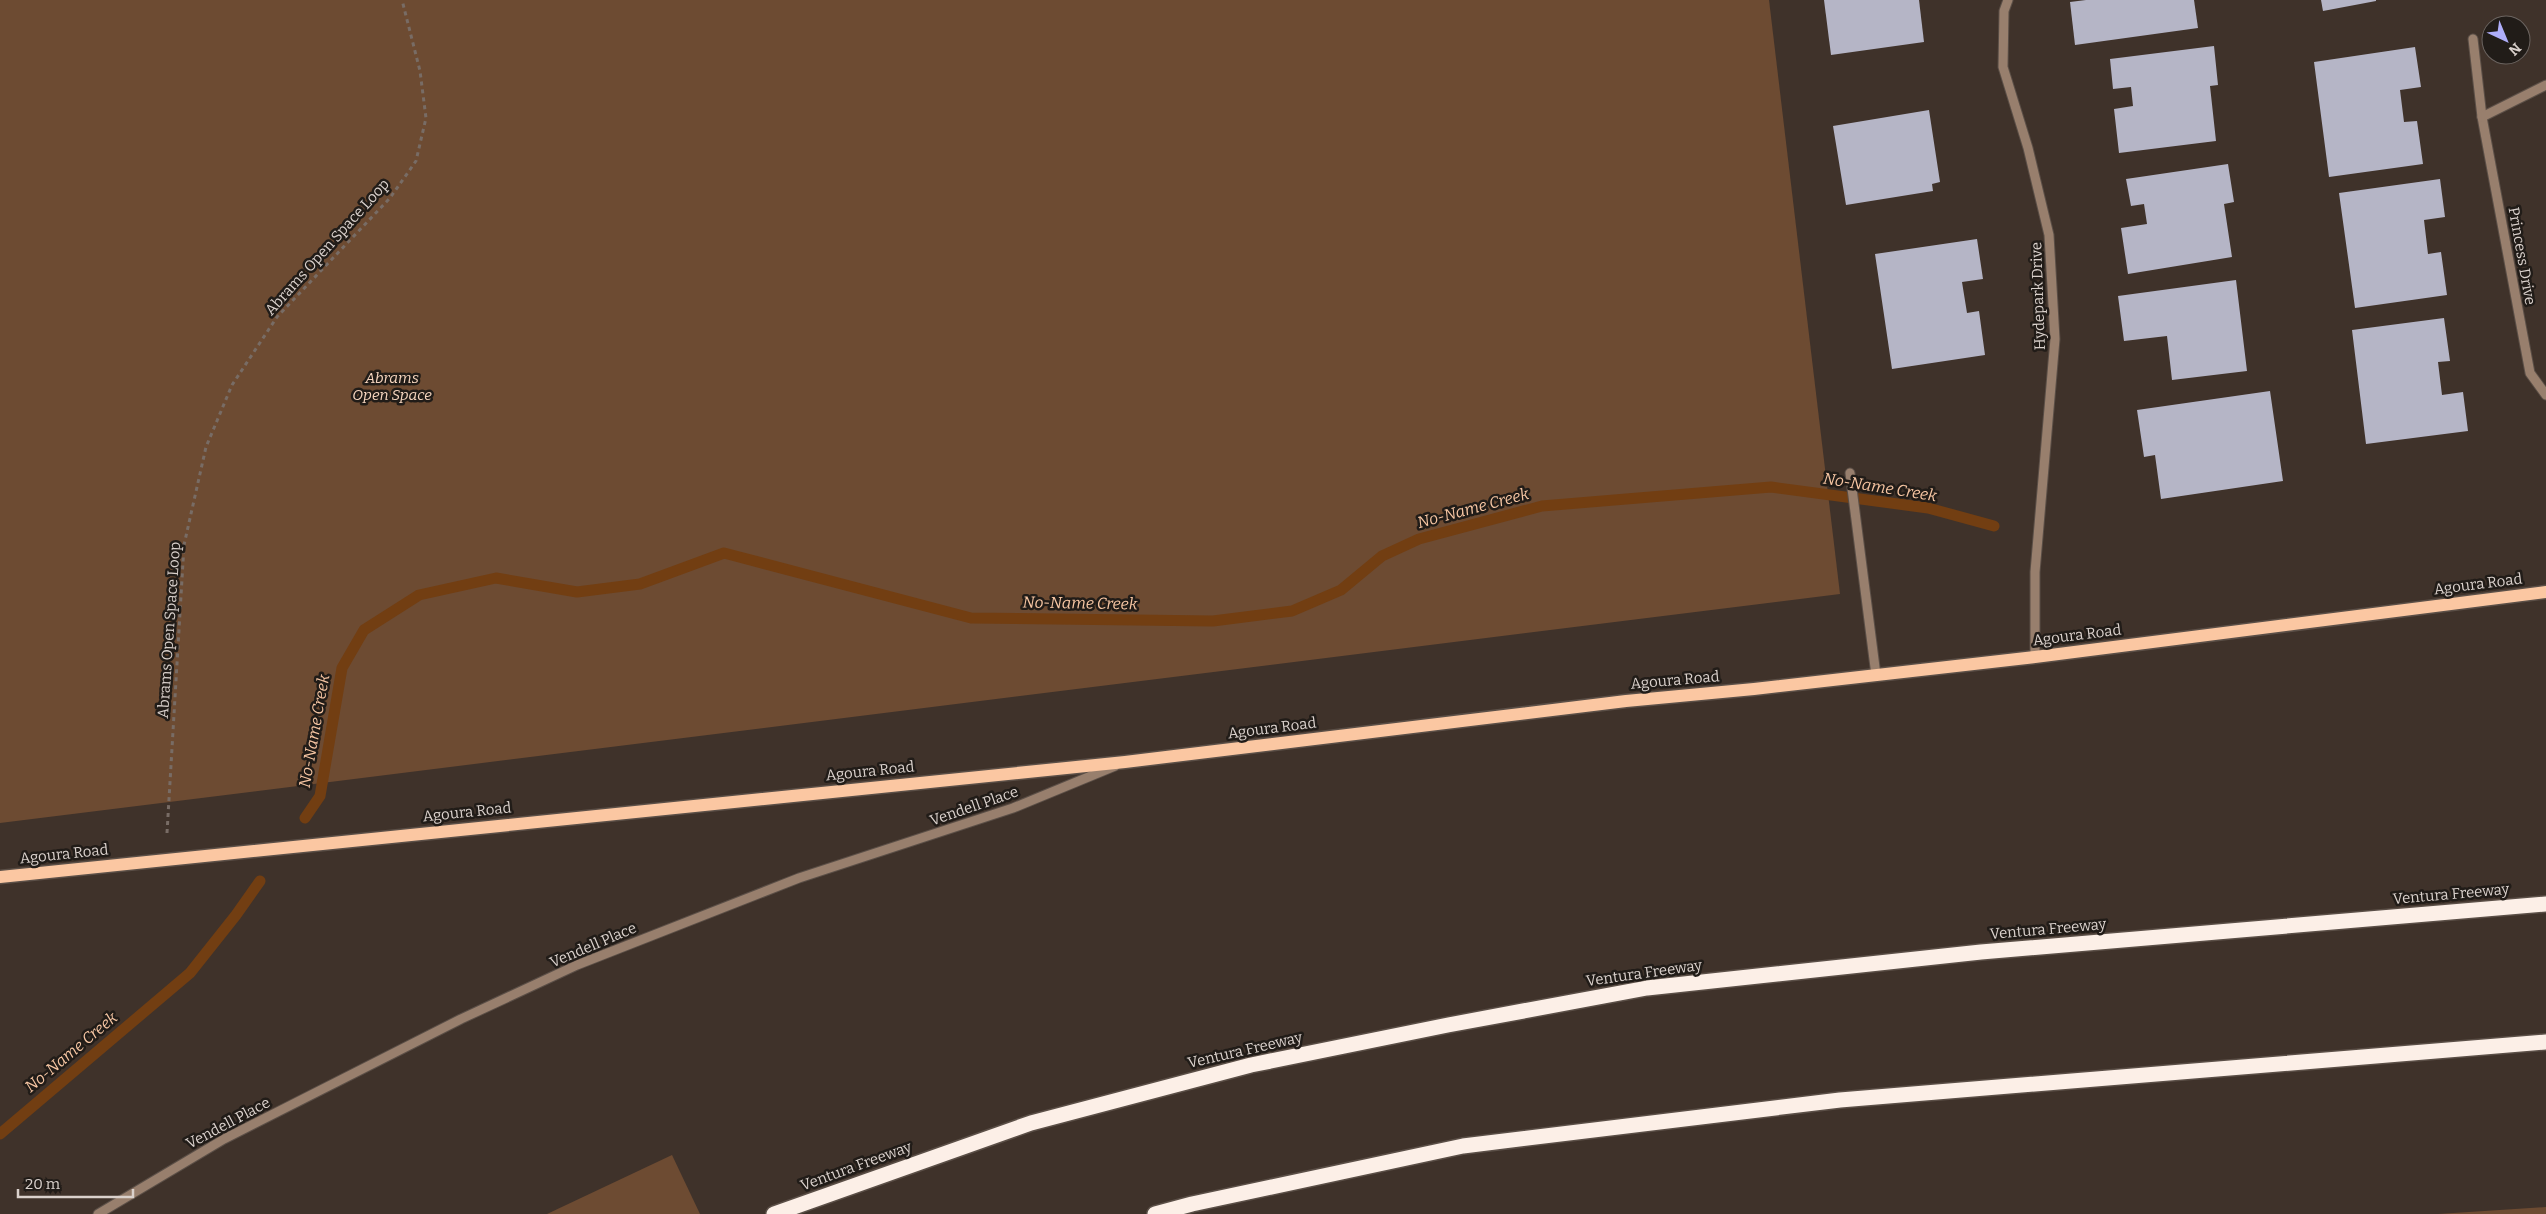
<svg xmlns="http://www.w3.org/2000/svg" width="2546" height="1214" font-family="Bitter,serif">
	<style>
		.green { fill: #6d4b32 }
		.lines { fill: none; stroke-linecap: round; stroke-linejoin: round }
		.stream { stroke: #723e12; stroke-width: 11 }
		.building { fill: #b5b5c6 }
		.minor-casing { stroke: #5b4f47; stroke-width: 11 }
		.major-casing { stroke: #5b4f47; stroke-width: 15 }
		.highway-casing { stroke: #5b4f47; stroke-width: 18 }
		.path { stroke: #786c65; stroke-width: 3; stroke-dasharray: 4 4; stroke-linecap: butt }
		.minor { stroke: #987f6d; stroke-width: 9 }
		.major { stroke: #fbc7a2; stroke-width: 12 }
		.highway { stroke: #fcefe7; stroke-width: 15 }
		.labels { text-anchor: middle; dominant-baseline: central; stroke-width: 5; stroke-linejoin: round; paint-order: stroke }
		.street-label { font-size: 15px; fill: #dad1cc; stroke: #211c18 }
		.park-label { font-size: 15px; font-style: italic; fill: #f7d6bf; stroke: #211c18 }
		.water-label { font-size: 16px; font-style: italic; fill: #f7c6a3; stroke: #211c18 }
	</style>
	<rect width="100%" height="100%" fill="#3f322a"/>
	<g class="green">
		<path d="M 0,0 L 1769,0 L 1840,594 L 0,823 Z"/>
		<path d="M 672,1155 L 700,1214 L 547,1214 Z"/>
		<path d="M 2546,1207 L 2546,1214 L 2438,1214 Z"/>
	</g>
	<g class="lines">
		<g class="stream">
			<path d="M 305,818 L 320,796 L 342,668 L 364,630 L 419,595 L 496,578 L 577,592 L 640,584 L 724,553 L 971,618 L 1213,621 L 1292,611 L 1341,590 L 1382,556 L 1419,539 L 1542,506 L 1771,487 L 1928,508 L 1994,526"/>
			<path d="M 0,1134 L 190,973 L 236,915 L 260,881"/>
		</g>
	</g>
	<g class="building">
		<path d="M 1824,0 L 1919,0 L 1924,42 L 1831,55 Z"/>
		<path d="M 2086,0 L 2194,0 L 2198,28 L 2075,45 L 2070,2 Z"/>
		<path d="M 2321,0 L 2376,0 L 2376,1 L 2323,11 Z"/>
		<path d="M 2214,46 L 2218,85 L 2210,86 L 2216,141 L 2119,153 L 2114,109 L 2133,106 L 2131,87 L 2113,89 L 2110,59 Z"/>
		<path d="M 2415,47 L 2421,87 L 2400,90 L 2404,122 L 2417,121 L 2423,164 L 2329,177 L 2314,62 Z"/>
		<path d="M 1929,110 L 1940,182 L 1932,184 L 1933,191 L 1846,205 L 1833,126 Z"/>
		<path d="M 2228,164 L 2234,202 L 2224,204 L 2232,257 L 2128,274 L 2121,228 L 2147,224 L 2144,204 L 2131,206 L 2126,179 Z"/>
		<path d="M 2440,179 L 2445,217 L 2424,220 L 2428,254 L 2441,252 L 2447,295 L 2355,308 L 2339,193 Z"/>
		<path d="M 1977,239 L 1983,279 L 1962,282 L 1967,313 L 1979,311 L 1985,355 L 1892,369 L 1875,254 Z"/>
		<path d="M 2236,280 L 2247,371 L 2172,380 L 2167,336 L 2124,341 L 2118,296 Z"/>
		<path d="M 2444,318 L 2450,361 L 2438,362 L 2442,395 L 2463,392 L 2468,431 L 2366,444 L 2352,330 Z"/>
		<path d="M 2270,391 L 2283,481 L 2161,499 L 2155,455 L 2144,457 L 2137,410 Z"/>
	</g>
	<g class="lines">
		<defs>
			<g id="minor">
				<path d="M 2008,0 L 2004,11 L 2003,67 L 2028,148 L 2049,235 L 2055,339 L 2035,572 L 2035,657"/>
				<path d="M 2473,39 L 2482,117 L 2530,373 L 2546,395"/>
				<path d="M 2482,117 L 2546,85"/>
				<path d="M 1850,473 L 1876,675"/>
				<path d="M 98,1214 L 224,1139 L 461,1019 L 577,965 L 799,878 L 1013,808 L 1115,766"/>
			</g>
			<path id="major" d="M 0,877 L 1125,762 L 1626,701 L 1754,689 L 2035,657 L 2546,592"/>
			<g id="highway">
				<path d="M 774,1214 L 1031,1123 L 1251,1065 L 1448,1025 L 1647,988 L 1981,952 L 2546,904"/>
				<path d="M 1155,1214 L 1192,1204 L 1463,1146 L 1840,1100 L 2546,1042"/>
			</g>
		</defs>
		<use href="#minor" class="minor-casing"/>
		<use href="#major" class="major-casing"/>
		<use href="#highway" class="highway-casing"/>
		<path class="path" d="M 167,833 L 184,545 L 206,447 L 232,385 L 277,317 L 390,198 L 416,161 L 426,118 L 420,71 L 402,0"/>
		<use href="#minor" class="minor"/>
		<use href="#major" class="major"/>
		<use href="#highway" class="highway"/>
	</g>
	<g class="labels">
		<g class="street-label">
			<text transform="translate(327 247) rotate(-48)">Abrams Open Space Loop</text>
			<text transform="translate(2522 256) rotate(80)">Princess Drive</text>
			<text transform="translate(2038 296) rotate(-92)">Hydepark Drive</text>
			<text transform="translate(2478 584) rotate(-7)">Agoura Road</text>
			<text transform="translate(169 630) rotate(-86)">Abrams Open Space Loop</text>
			<text transform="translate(2077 635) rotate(-7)">Agoura Road</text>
			<text transform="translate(1675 680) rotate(-5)">Agoura Road</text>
			<text transform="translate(1272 728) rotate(-7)">Agoura Road</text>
			<text transform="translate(870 771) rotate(-6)">Agoura Road</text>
			<text transform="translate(974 806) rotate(-19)">Vendell Place</text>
			<text transform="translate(467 812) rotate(-6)">Agoura Road</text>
			<text transform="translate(64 854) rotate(-6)">Agoura Road</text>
			<text transform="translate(2451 894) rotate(-5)">Ventura Freeway</text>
			<text transform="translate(2048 929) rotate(-5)">Ventura Freeway</text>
			<text transform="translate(593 945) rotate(-23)">Vendell Place</text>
			<text transform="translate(1644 973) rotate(-8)">Ventura Freeway</text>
			<text transform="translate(1245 1050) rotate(-13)">Ventura Freeway</text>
			<text transform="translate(228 1123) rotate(-28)">Vendell Place</text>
			<text transform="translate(856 1166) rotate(-20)">Ventura Freeway</text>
		</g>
		<g class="park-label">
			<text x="392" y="378">Abrams<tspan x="392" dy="17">Open Space</tspan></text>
		</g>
		<g class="water-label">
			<text transform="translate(1880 487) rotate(9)">No-Name Creek</text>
			<text transform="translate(1473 508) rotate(-15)">No-Name Creek</text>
			<text transform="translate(1080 603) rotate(1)">No-Name Creek</text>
			<text transform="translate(314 731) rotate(-80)">No-Name Creek</text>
			<text transform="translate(71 1052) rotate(-40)">No-Name Creek</text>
		</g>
	</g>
	<g transform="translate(2506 40) rotate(136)"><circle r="24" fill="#211c18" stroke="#6b6460"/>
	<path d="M0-4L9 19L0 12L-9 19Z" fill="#afaefa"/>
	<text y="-8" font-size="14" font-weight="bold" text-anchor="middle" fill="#dad1cc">N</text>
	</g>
	<path d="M18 1189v8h115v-8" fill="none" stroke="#dad1cc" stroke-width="2.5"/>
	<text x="25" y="1189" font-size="15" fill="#dad1cc" stroke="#211c18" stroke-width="4" paint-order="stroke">20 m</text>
</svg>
